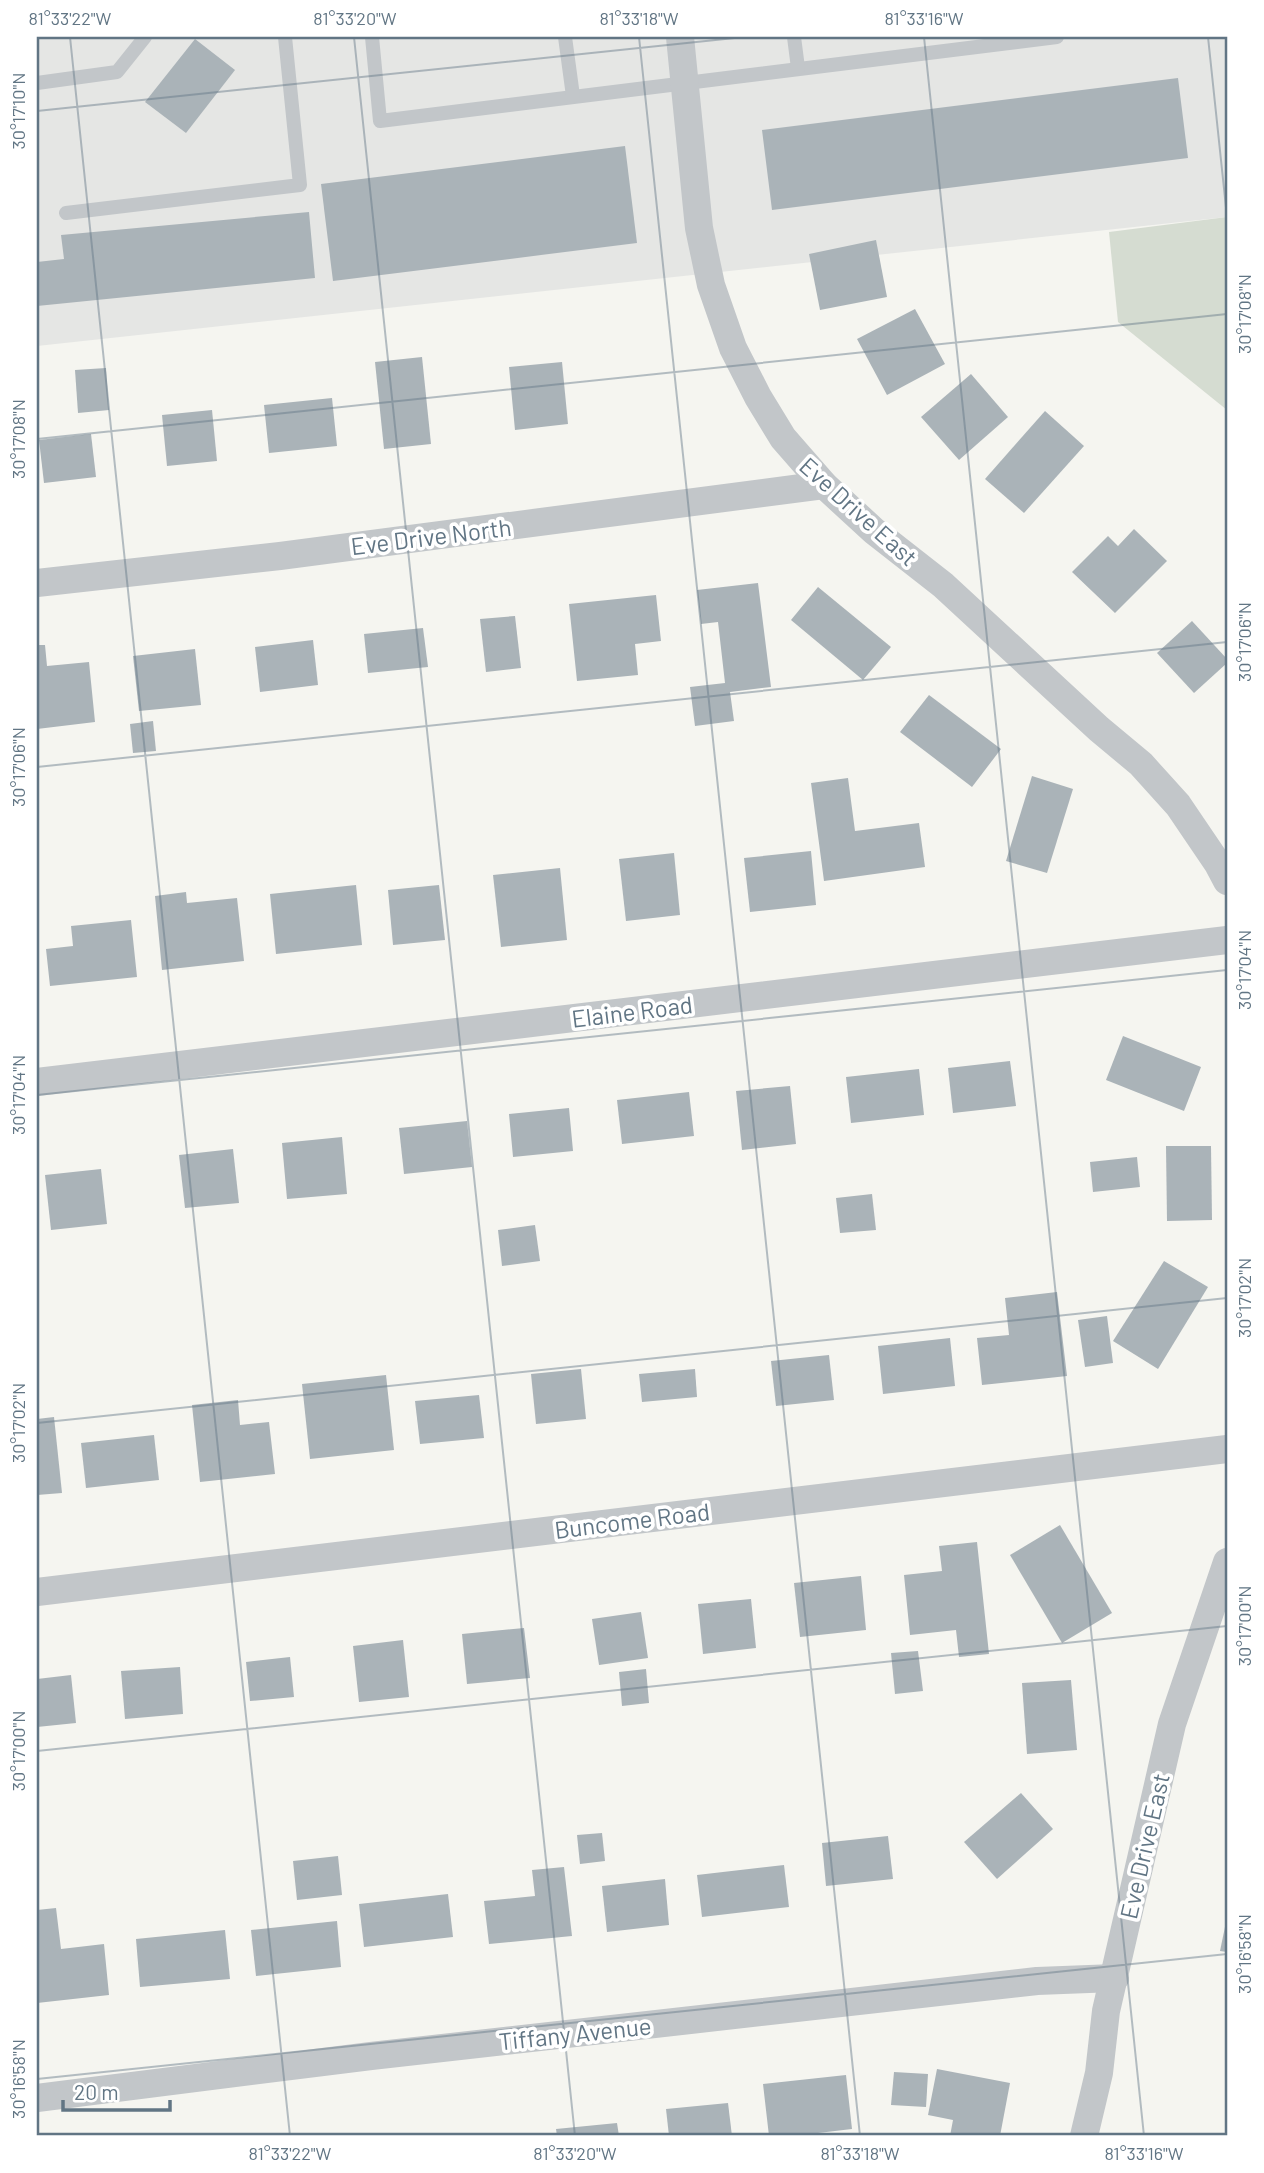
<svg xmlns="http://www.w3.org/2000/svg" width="1264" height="2173" font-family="Barlow,sans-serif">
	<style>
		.built { fill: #e5e6e4 }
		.green { fill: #d5dcd1 }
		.building { fill: #aab3b8 }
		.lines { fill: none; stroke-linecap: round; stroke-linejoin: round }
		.service { stroke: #c2c6c9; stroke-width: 14 }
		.minor { stroke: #c2c6c9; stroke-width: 28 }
		.ticks { fill: none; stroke: #617584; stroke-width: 2; stroke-opacity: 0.45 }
		.labels { text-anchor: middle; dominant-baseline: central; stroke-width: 7; stroke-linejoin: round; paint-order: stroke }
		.street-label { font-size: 24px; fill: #617584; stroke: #fff }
		.neatline { fill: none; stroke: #617584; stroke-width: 2.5 }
		.ticks-label { font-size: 18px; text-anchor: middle; fill: #617584 }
	</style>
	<rect width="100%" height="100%" fill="#f5f5f0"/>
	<path class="built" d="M 37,37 L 1227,37 L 1227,217 L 37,346 Z"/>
	<path class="green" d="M 1227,217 L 1227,410 L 1118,322 L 1109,232 Z"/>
	<g class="building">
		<path d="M 195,39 L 235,70 L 186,133 L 145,102 Z"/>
		<path d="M 1178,78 L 1188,158 L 772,210 L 762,130 Z"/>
		<path d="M 625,146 L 637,243 L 333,281 L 321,184 Z"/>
		<path d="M 309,212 L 315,278 L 37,306 L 37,262 L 64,259 L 61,235 Z"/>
		<path d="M 876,240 L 887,297 L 820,310 L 809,254 Z"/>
		<path d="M 915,309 L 945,364 L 887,395 L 857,339 Z"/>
		<path d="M 422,357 L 431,444 L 384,449 L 375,362 Z"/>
		<path d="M 562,362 L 568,424 L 515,430 L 509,367 Z"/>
		<path d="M 106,368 L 109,410 L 78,413 L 75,370 Z"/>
		<path d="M 971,374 L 1008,417 L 959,460 L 921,417 Z"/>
		<path d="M 332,398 L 337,446 L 269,453 L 264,405 Z"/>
		<path d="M 212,410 L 217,461 L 167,466 L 162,415 Z"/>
		<path d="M 1045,411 L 1084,446 L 1024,513 L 985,479 Z"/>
		<path d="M 91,434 L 96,477 L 44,483 L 39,440 Z"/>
		<path d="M 1134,529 L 1167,561 L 1115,613 L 1072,572 L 1108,536 L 1118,546 Z"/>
		<path d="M 758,583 L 771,687 L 730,692 L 734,721 L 695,726 L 690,687 L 725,683 L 718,622 L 701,624 L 697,590 Z"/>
		<path d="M 818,587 L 891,647 L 863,680 L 791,620 Z"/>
		<path d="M 656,595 L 661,641 L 635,644 L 638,675 L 577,681 L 569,604 Z"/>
		<path d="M 515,616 L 521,668 L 486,672 L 480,619 Z"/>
		<path d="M 1192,621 L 1227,659 L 1227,663 L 1194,693 L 1157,653 Z"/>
		<path d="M 423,628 L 428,667 L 368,673 L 364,634 Z"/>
		<path d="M 313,640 L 318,685 L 260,692 L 255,647 Z"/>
		<path d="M 37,645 L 45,645 L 47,666 L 89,662 L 95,722 L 37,729 Z"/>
		<path d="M 195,649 L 201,705 L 139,711 L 133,656 Z"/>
		<path d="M 929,695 L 1001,749 L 972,787 L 900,732 Z"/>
		<path d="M 153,721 L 156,751 L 133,753 L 130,724 Z"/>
		<path d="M 1032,776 L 1073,789 L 1047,873 L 1006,861 Z"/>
		<path d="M 848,778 L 855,831 L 919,823 L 925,867 L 824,881 L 811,783 Z"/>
		<path d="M 811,851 L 816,905 L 750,912 L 744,858 Z"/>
		<path d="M 674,853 L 680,915 L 626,921 L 619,859 Z"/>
		<path d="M 560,868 L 567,940 L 501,947 L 493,875 Z"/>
		<path d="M 356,885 L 362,945 L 276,954 L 270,894 Z"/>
		<path d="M 439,885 L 445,940 L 393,945 L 388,890 Z"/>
		<path d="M 186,892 L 187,903 L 237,898 L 244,961 L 162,970 L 155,896 Z"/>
		<path d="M 131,920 L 137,977 L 50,986 L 46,949 L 73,946 L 71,926 Z"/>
		<path d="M 1123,1036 L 1201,1067 L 1184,1111 L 1106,1080 Z"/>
		<path d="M 1010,1061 L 1016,1106 L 953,1113 L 948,1068 Z"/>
		<path d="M 919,1069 L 924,1115 L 851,1123 L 846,1077 Z"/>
		<path d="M 790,1086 L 796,1144 L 742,1150 L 736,1091 Z"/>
		<path d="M 689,1092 L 694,1136 L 622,1144 L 617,1100 Z"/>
		<path d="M 569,1108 L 573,1151 L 513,1157 L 509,1114 Z"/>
		<path d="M 467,1121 L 472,1167 L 404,1174 L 399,1128 Z"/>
		<path d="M 342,1137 L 347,1194 L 287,1199 L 282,1143 Z"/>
		<path d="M 1166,1146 L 1211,1146 L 1212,1220 L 1167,1221 Z"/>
		<path d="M 233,1149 L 239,1203 L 185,1208 L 179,1155 Z"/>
		<path d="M 1137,1157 L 1140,1187 L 1093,1192 L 1090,1162 Z"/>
		<path d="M 101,1169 L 107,1224 L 51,1230 L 45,1175 Z"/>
		<path d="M 872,1194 L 876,1230 L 840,1233 L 836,1198 Z"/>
		<path d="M 535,1225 L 540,1261 L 502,1266 L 498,1230 Z"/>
		<path d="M 1164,1261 L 1208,1287 L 1158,1369 L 1113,1341 Z"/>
		<path d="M 1057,1292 L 1067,1376 L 982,1385 L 977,1338 L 1009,1335 L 1005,1298 Z"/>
		<path d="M 1107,1316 L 1113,1363 L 1085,1367 L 1078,1320 Z"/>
		<path d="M 950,1338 L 955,1386 L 883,1394 L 878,1346 Z"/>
		<path d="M 829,1355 L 834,1400 L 776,1406 L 771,1361 Z"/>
		<path d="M 581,1369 L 586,1419 L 536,1424 L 531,1374 Z"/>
		<path d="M 695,1369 L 697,1397 L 642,1402 L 639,1374 Z"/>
		<path d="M 386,1375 L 394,1450 L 310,1459 L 302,1384 Z"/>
		<path d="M 479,1395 L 484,1438 L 420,1444 L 415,1401 Z"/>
		<path d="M 238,1400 L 240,1425 L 269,1422 L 275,1474 L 200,1482 L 192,1405 Z"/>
		<path d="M 54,1417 L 62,1493 L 37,1495 L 37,1419 Z"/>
		<path d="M 154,1435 L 159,1480 L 86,1488 L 81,1443 Z"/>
		<path d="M 1060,1525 L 1112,1613 L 1062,1643 L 1010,1555 Z"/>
		<path d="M 977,1542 L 989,1654 L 959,1657 L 956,1630 L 910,1635 L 904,1575 L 942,1571 L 939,1546 Z"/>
		<path d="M 861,1576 L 866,1630 L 800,1637 L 794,1583 Z"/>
		<path d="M 751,1599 L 756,1648 L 703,1654 L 698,1604 Z"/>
		<path d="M 641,1612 L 648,1658 L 599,1665 L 592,1619 Z"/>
		<path d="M 524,1628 L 530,1678 L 467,1684 L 462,1634 Z"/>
		<path d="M 403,1640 L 409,1697 L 359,1702 L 353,1646 Z"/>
		<path d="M 918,1651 L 923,1691 L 895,1694 L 891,1653 Z"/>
		<path d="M 290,1657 L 294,1697 L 250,1701 L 246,1662 Z"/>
		<path d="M 180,1667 L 183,1714 L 125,1719 L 121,1671 Z"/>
		<path d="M 646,1669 L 649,1703 L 622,1706 L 619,1672 Z"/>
		<path d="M 71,1675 L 76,1723 L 37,1727 L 37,1679 Z"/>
		<path d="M 1071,1680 L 1077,1750 L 1027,1754 L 1022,1683 Z"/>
		<path d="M 1021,1793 L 1053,1829 L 997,1879 L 964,1842 Z"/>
		<path d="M 602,1833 L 605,1861 L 580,1864 L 577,1835 Z"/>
		<path d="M 888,1836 L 893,1879 L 826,1886 L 822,1843 Z"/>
		<path d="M 338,1856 L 342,1895 L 297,1900 L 293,1861 Z"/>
		<path d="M 784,1865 L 789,1907 L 702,1917 L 697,1875 Z"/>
		<path d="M 564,1867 L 572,1936 L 489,1944 L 484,1901 L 535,1896 L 532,1870 Z"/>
		<path d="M 665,1879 L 669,1925 L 607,1932 L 602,1886 Z"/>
		<path d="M 448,1894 L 453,1937 L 364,1947 L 359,1904 Z"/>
		<path d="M 56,1908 L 61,1949 L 104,1944 L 109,1995 L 37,2003 L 37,1910 Z"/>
		<path d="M 337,1921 L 341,1967 L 256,1976 L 251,1930 Z"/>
		<path d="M 1226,1922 L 1227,1922 L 1227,1952 L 1220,1951 Z"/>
		<path d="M 225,1930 L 230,1979 L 140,1987 L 136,1939 Z"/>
		<path d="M 937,2069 L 1010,2083 L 1000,2136 L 950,2136 L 953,2120 L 928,2115 Z"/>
		<path d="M 894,2072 L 928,2074 L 926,2107 L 891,2105 Z"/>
		<path d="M 846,2075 L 852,2129 L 818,2133 L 818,2136 L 769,2136 L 763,2084 Z"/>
		<path d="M 728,2103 L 732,2136 L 669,2136 L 666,2109 Z"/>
		<path d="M 617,2123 L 619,2136 L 557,2136 L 556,2129 Z"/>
	</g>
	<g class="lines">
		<g class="service">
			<path d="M 372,37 L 380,121 L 1057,37"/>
			<path d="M 565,37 L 573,96"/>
			<path d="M 794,37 L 798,68"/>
			<path d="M 37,83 L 117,72 L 145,37"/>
			<path d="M 66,213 L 300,185 L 285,37"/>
		</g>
		<g class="minor">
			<path d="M 680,37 L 699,228 L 711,285 L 733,348 L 758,397 L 783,438 L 824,485 L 874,531 L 943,585 L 1099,729 L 1141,764 L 1178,805 L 1218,864 L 1227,881"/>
			<path d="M 37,583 L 280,556 L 824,485"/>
			<path d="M 37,1082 L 1227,940"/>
			<path d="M 37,1592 L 1227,1449"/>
			<path d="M 37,2098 L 371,2056 L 1037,1981 L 1115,1978"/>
			<path d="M 1084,2136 L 1099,2073 L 1106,2011 L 1172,1724 L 1227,1562"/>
		</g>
	</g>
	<path class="ticks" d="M 70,37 L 290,2136M 354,37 L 575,2136M 639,37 L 860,2136M 924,37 L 1144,2136M 1208,37 L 1227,217M 37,111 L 744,37M 37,439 L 1227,314M 37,767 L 1227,642M 37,1095 L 1227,970M 37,1423 L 1227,1298M 37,1751 L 1227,1626M 37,2079 L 1227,1954"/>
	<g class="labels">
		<g class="street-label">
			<text transform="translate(859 511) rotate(42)">Eve Drive East</text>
			<text transform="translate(431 536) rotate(-7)">Eve Drive North</text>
			<text transform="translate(632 1011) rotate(-7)">Elaine Road</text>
			<text transform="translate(632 1520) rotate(-7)">Buncome Road</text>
			<text transform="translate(1144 1846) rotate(-77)">Eve Drive East</text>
			<text transform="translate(575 2033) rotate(-6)">Tiffany Avenue</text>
		</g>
	</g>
	<rect width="1264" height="2173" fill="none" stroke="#ffffff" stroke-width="77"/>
	<path d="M63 2100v10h107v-10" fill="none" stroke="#617584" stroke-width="3.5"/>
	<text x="74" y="2100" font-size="21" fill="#617584" stroke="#ffffff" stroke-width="5" paint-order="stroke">20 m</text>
	<rect x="38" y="38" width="1188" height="2096" class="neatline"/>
	<g class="ticks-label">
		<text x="70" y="25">81°33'22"W</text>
		<text x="355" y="25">81°33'20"W</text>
		<text x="639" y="25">81°33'18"W</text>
		<text x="924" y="25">81°33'16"W</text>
		<text transform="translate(19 111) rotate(-90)" y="6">30°17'10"N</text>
		<text transform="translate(1245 314) rotate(-90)" y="6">30°17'08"N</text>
		<text transform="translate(19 439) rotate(-90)" y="6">30°17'08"N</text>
		<text transform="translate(1245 642) rotate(-90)" y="6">30°17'06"N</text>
		<text transform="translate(19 767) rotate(-90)" y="6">30°17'06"N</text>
		<text transform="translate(1245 970) rotate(-90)" y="6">30°17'04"N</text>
		<text transform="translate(19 1095) rotate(-90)" y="6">30°17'04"N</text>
		<text transform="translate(1245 1298) rotate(-90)" y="6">30°17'02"N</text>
		<text transform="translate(19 1423) rotate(-90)" y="6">30°17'02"N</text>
		<text transform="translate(1245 1626) rotate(-90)" y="6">30°17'00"N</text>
		<text transform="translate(19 1751) rotate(-90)" y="6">30°17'00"N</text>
		<text transform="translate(1245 1954) rotate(-90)" y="6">30°16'58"N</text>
		<text transform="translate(19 2079) rotate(-90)" y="6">30°16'58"N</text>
		<text x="290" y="2160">81°33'22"W</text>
		<text x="575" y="2160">81°33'20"W</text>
		<text x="860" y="2160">81°33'18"W</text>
		<text x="1144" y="2160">81°33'16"W</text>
	</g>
</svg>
